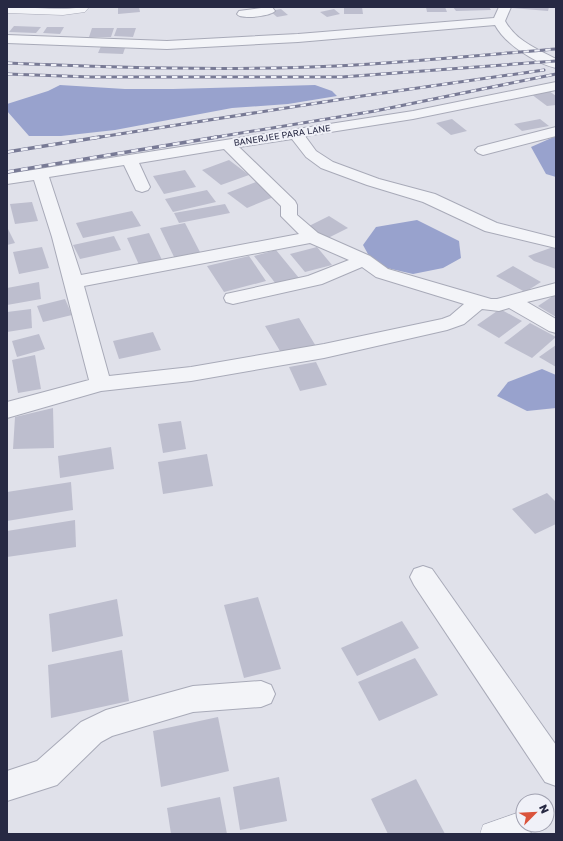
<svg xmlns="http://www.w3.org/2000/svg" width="563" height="841" font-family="'Golos Text',sans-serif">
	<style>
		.water { fill: #98a2cd }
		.building { fill: #bdbece }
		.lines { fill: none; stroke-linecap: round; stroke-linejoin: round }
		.lane-casing { stroke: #a8aab8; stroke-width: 1 }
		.street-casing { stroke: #a8aab8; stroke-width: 2 }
		.lane { fill: #f3f4f8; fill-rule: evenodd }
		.street { fill: #f3f4f8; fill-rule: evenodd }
		.rail-far1-casing { stroke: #787a95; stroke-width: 3 }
		.rail-casing { stroke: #787a95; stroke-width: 3.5 }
		.rail-far1 { stroke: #f0f1f8; stroke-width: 2; stroke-dasharray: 5.5; stroke-linecap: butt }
		.rail { stroke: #f0f1f8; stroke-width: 2.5; stroke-dasharray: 7; stroke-linecap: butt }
		.labels { text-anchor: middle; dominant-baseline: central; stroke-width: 4; stroke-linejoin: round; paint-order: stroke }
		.far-street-label { font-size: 9px; fill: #272943; stroke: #f0f1f8 }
	</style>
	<rect width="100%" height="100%" fill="#e0e1ea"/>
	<g class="water">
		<path d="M 60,85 L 125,89 L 173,89 L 315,85 L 332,91 L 337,96 L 288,104 L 232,108 L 115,130 L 61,136 L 29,136 L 7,111 L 7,104 L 48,91 Z"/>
		<path d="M 556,136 L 556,177 L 546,174 L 531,147 Z"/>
		<path d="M 417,220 L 459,241 L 461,258 L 443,268 L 413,274 L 374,265 L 363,245 L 376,227 Z"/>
		<path d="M 542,369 L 556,375 L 556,408 L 527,411 L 497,396 L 508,382 Z"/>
	</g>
	<g class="building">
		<path d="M 118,7 L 139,7 L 140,12 L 118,14 Z"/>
		<path d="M 344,7 L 362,7 L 363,14 L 344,14 Z"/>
		<path d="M 426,7 L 445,7 L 447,12 L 427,12 Z"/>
		<path d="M 453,7 L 489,7 L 491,10 L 456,11 Z"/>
		<path d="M 512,7 L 549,7 L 548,11 L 512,8 Z"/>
		<path d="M 281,9 L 288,15 L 277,17 L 270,11 Z"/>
		<path d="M 334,9 L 340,14 L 327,17 L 320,12 Z"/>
		<path d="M 14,26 L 41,27 L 36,33 L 9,32 Z"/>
		<path d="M 47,27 L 64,27 L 60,34 L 43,33 Z"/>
		<path d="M 92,28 L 114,28 L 111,37 L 89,37 Z"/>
		<path d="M 117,28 L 136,28 L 133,37 L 114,36 Z"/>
		<path d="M 102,44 L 126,45 L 123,54 L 98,53 Z"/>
		<path d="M 549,91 L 556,96 L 556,105 L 547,106 L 531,94 Z"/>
		<path d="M 452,119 L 467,131 L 451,135 L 436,123 Z"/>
		<path d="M 540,119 L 549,126 L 522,131 L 514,124 Z"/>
		<path d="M 229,160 L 249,175 L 221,185 L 202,170 Z"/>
		<path d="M 185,170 L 196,187 L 164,194 L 153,176 Z"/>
		<path d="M 256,182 L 276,196 L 247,208 L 227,193 Z"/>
		<path d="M 207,190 L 216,202 L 173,212 L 165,199 Z"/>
		<path d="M 32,202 L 38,221 L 15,224 L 10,204 Z"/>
		<path d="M 225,204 L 230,213 L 179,223 L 174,213 Z"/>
		<path d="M 132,211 L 141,226 L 83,238 L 76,223 Z"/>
		<path d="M 329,216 L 348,228 L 326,239 L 307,227 Z"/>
		<path d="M 185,223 L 202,256 L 176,261 L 160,228 Z"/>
		<path d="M 7,227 L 15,243 L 7,245 Z"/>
		<path d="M 149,233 L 163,262 L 140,267 L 127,238 Z"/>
		<path d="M 114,236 L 121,250 L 80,259 L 73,245 Z"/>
		<path d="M 556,246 L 556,269 L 534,261 L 528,256 Z"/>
		<path d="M 42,247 L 49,268 L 19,274 L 13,252 Z"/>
		<path d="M 317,247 L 332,265 L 305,272 L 290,254 Z"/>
		<path d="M 276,250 L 299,278 L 276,284 L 254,256 Z"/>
		<path d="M 249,256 L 266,281 L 224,292 L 207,266 Z"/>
		<path d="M 513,266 L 541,282 L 525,292 L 496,276 Z"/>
		<path d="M 39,282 L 41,299 L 7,305 L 7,288 Z"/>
		<path d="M 556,294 L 556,317 L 538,306 Z"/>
		<path d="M 65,299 L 72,315 L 43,322 L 37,306 Z"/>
		<path d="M 31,309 L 32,328 L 7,332 L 7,312 Z"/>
		<path d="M 500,309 L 522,321 L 499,338 L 477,325 Z"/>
		<path d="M 299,318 L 317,348 L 283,356 L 265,326 Z"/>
		<path d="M 530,323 L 556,337 L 532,358 L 504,343 Z"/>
		<path d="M 153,332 L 161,350 L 119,359 L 113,341 Z"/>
		<path d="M 39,334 L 45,349 L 17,357 L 12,341 Z"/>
		<path d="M 556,345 L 556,367 L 539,357 Z"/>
		<path d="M 35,355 L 41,389 L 18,393 L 12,360 Z"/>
		<path d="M 316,362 L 327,385 L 300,391 L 289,367 Z"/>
		<path d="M 53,408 L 54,448 L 13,449 L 15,417 Z"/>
		<path d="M 181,421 L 186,449 L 163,453 L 158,424 Z"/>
		<path d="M 111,447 L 114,469 L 60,478 L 58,456 Z"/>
		<path d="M 207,454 L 213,486 L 163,494 L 158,462 Z"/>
		<path d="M 71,482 L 73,510 L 7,521 L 7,492 Z"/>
		<path d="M 547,493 L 556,502 L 556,524 L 535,534 L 512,509 Z"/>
		<path d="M 75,520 L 76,547 L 7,557 L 7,531 Z"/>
		<path d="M 258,597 L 281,669 L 244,678 L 224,605 Z"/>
		<path d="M 117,599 L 123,636 L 52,652 L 49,614 Z"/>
		<path d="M 402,621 L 419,648 L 357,676 L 341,648 Z"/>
		<path d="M 122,650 L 129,701 L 51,718 L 48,665 Z"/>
		<path d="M 415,658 L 438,695 L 379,721 L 358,682 Z"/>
		<path d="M 218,717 L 229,771 L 161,787 L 153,731 Z"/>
		<path d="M 279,777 L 287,821 L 240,830 L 233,787 Z"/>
		<path d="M 416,779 L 445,834 L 388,834 L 371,799 Z"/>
		<path d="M 220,797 L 227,834 L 171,834 L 167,808 Z"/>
	</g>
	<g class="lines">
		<defs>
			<g id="lane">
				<path d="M 7,7 L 63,9 L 89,7 L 85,12 L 63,15 L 7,13 Z"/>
				<path d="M 523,811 L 523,825 L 534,825 L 532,832 L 526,834 L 480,834 L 483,825 Z"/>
			</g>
			<g id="street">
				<path d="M 260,7 L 272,7 L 275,11 C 271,16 241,20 237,14 L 239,11 L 261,8 Z"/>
				<path d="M 499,7 L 511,7 L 505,21 C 516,41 537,49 556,59 L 556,68 C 535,63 505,44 495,25 L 298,42 L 167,49 L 7,43 L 7,35 L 167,41 L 298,34 L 494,18 Z"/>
				<path d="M 556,82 L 556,90 L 413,119 L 305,136 L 316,151 L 333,162 L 379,179 L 435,194 L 497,223 L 556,238 L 556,248 L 485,231 L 423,202 L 367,185 L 321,168 L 306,157 L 292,139 L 239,147 L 295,201 L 297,205 L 297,215 L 318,233 L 370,256 L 388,269 L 491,299 L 497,299 L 556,283 L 556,295 L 527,302 L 556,319 L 556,333 L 549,331 L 509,308 L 499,311 L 482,309 L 464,324 L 447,330 L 324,358 L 191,381 L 101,391 L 7,418 L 7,402 L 89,380 L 52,237 L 34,180 L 7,184 L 7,174 L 413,111 ZM 224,149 L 281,206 L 281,216 L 299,234 L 81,275 L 49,177 L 124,165 L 136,190 L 142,192 L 148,190 L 150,187 L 139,163 ZM 310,243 L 349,260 L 308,276 L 226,294 L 224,298 L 226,302 L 233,304 L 322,284 L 362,267 L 376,277 L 464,304 L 450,316 L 442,319 L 324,344 L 191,367 L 109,376 L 84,286 Z"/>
				<path d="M 556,127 L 556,136 L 483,155 L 478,153 L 475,150 L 478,147 Z"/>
				<path d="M 423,566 L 432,569 L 556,745 L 556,786 L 545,782 L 414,585 L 410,577 L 414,569 Z"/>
				<path d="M 261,681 L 271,685 L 275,694 L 271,703 L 261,707 L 193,712 L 112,736 L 101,742 L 57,785 L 7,801 L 7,771 L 37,761 L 81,722 L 106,710 L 193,686 Z"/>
			</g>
		</defs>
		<use href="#lane" class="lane-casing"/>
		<use href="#street" class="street-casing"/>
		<use href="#lane" class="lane"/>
		<use href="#street" class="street"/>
		<defs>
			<g id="rail-far1">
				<path d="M 7,63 C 116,68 227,71 336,66 C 409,62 483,55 556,49"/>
				<path d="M 7,74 L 91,77 L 342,77 L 556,61"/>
				<path d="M 94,138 L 362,96 L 544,70"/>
				<path d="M 211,138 L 375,111 L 556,74"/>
			</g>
			<g id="rail">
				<path d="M 7,152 L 100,137"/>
				<path d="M 7,172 L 217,137"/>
			</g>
		</defs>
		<use href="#rail-far1" class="rail-far1-casing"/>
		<use href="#rail" class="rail-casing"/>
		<use href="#rail-far1" class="rail-far1"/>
		<use href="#rail" class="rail"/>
	</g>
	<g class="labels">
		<g class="far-street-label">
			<text transform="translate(282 135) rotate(-9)">BANERJEE PARA LANE</text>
		</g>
	</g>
	<rect width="563" height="841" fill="none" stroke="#272943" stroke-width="16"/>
	<g transform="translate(535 813) rotate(66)"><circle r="19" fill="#f0f1f8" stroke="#a0a1b0"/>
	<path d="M0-3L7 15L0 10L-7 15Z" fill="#da533b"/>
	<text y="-6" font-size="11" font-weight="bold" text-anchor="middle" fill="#272943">N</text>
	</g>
</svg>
